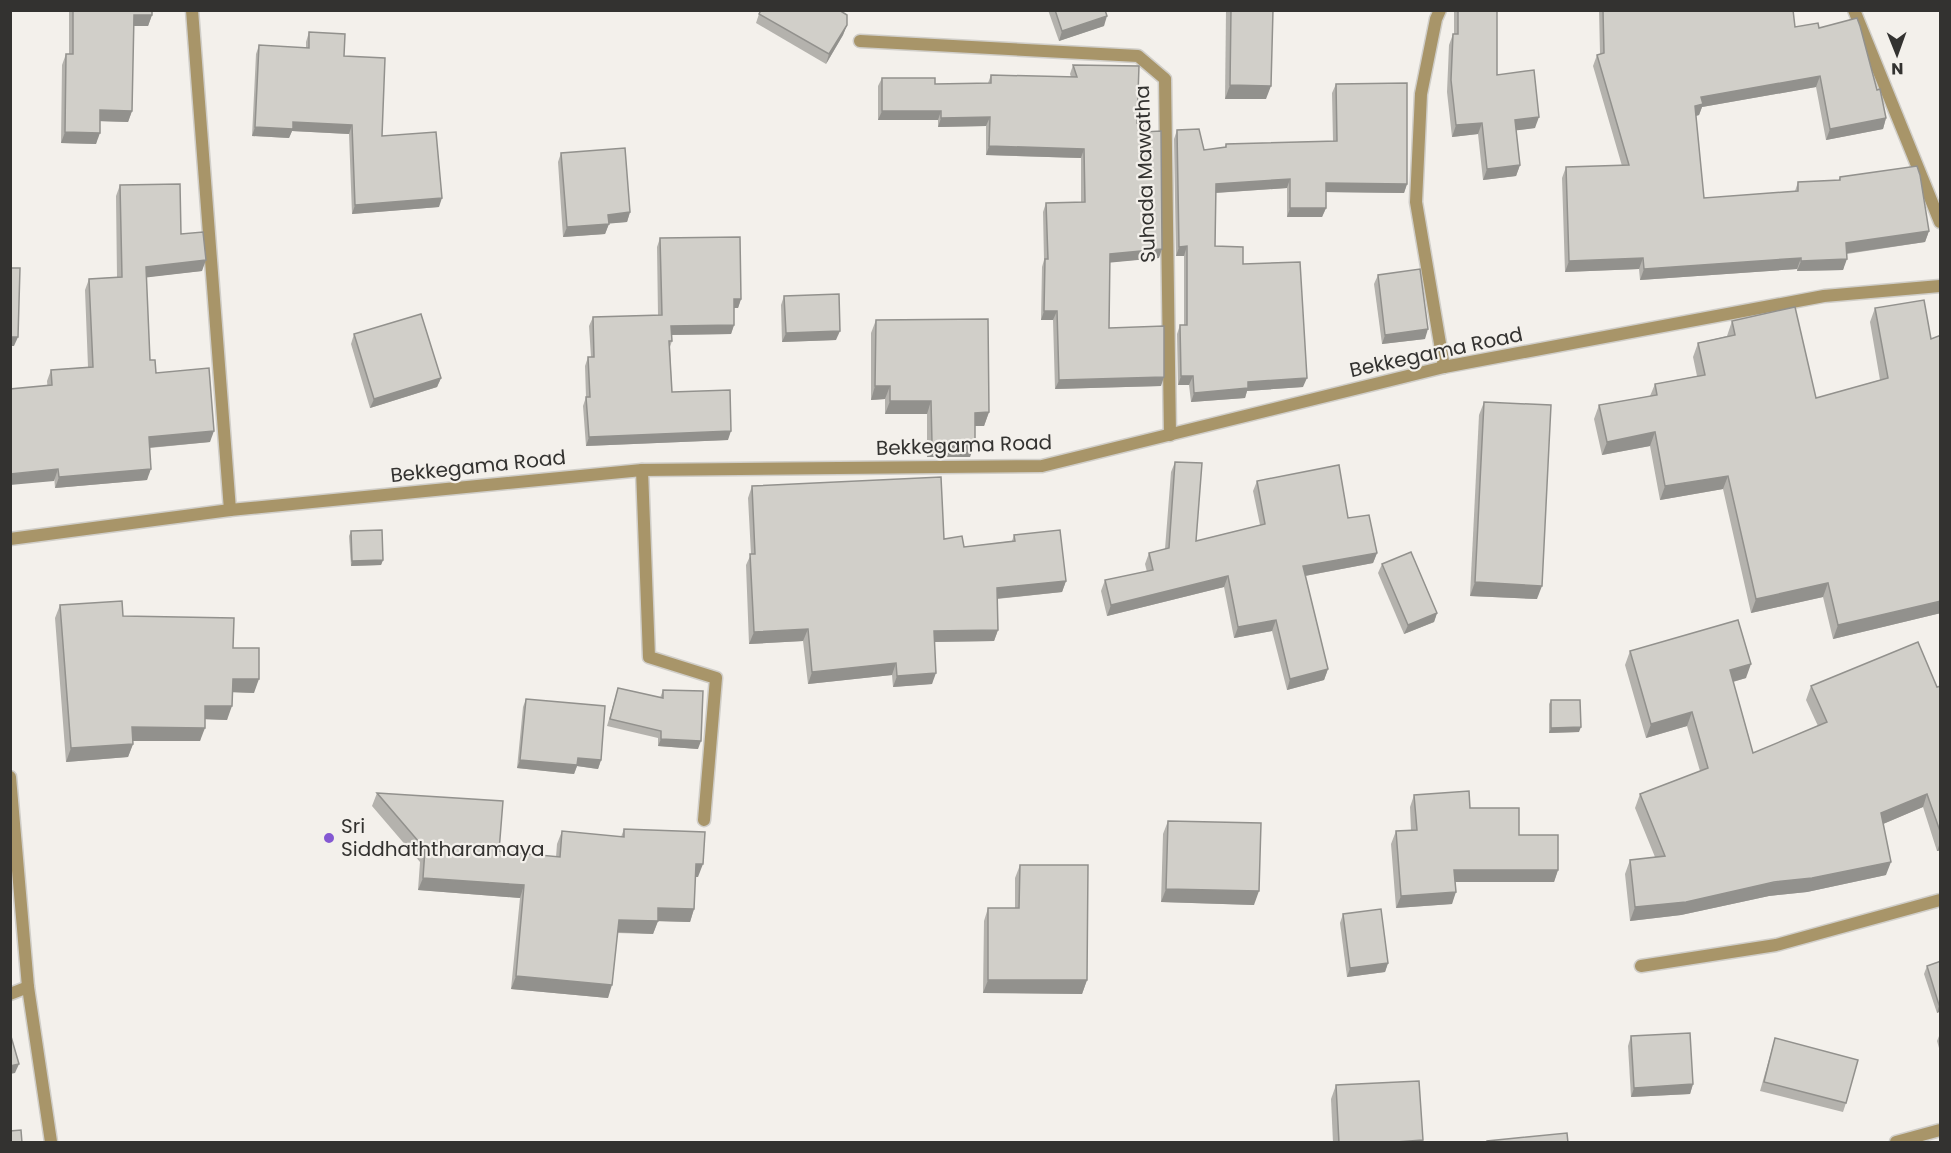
<svg xmlns="http://www.w3.org/2000/svg" width="1951" height="1153" font-family="Poppins,sans-serif">
	<style>
		.lines { fill: none; stroke-linecap: round; stroke-linejoin: round }
		.lane-casing { stroke: #d0cec9; stroke-width: 15 }
		.street-casing { stroke: #d0cec9; stroke-width: 15 }
		.lane { stroke: #a89569; stroke-width: 12 }
		.street { stroke: #a89569; stroke-width: 12 }
		.wall { fill: #b4b2ad }
		.shaded-wall { fill: #92918d }
		.building { fill: #d1cfc9; stroke: #92918d; stroke-width: 1.5 }
		.poi-dot { fill: #8458d2; stroke: #f3f0eb; stroke-width: 2 }
		.labels { text-anchor: middle; dominant-baseline: central; stroke-width: 4.5; stroke-linejoin: round; paint-order: stroke }
		.street-label { font-size: 20px; fill: #333230; stroke: #f3f0eb }
		.poi-label { font-size: 20px; fill: #333230; stroke: #f3f0eb; text-anchor: start }
	</style>
	<rect width="100%" height="100%" fill="#f3f0eb"/>
	<g class="lines">
		<defs>
			<path id="lane" d="M 642,470 L 649,657 L 716,678 L 704,820"/>
			<g id="street">
				<path d="M 192,10 L 230,510"/>
				<path d="M 1440,10 L 1436,19 L 1421,94 L 1416,202 L 1444,367"/>
				<path d="M 1854,10 L 1940,222"/>
				<path d="M 860,41 L 1138,56 L 1165,79 L 1170,435"/>
				<path d="M 10,539 L 230,510 L 642,470 L 1042,466 L 1444,367 L 1824,296 L 1940,286"/>
				<path d="M 10,777 L 28,987 L 51,1142"/>
				<path d="M 1641,966 L 1776,945 L 1940,900"/>
				<path d="M 10,994 L 28,987"/>
				<path d="M 1896,1142 L 1940,1130"/>
			</g>
		</defs>
		<use href="#lane" class="lane-casing"/>
		<use href="#street" class="street-casing"/>
		<use href="#lane" class="lane"/>
		<use href="#street" class="street"/>
	</g>
	<g class="wall">
		<path d="M 69,10 L 152,10 L 152,15 L 148,26 L 133,26 L 132,111 L 128,122 L 100,121 L 96,144 L 61,143 L 62,65 L 66,54 L 69,54 Z"/>
		<path d="M 1048,10 L 1105,10 L 1104,26 L 1059,41 Z"/>
		<path d="M 1226,10 L 1273,10 L 1266,99 L 1225,99 Z"/>
		<path d="M 1454,10 L 1497,10 L 1497,75 L 1535,128 L 1516,130 L 1520,165 L 1516,176 L 1483,180 L 1478,134 L 1452,137 L 1447,92 L 1449,45 L 1453,34 L 1454,34 Z"/>
		<path d="M 1599,10 L 1793,10 L 1795,27 L 1819,28 L 1877,90 L 1886,118 L 1883,129 L 1826,140 L 1816,87 L 1702,107 L 1699,115 L 1696,116 L 1704,198 L 1795,191 L 1798,182 L 1838,181 L 1840,177 L 1929,231 L 1925,242 L 1847,254 L 1843,270 L 1797,271 L 1797,269 L 1640,280 L 1639,269 L 1565,272 L 1562,178 L 1566,167 L 1622,166 L 1593,66 L 1597,55 L 1600,54 Z"/>
		<path d="M 759,14 L 847,25 L 843,35 L 826,64 L 756,23 Z"/>
		<path d="M 309,32 L 344,56 L 382,136 L 439,207 L 352,214 L 349,134 L 292,131 L 289,138 L 252,136 L 256,54 L 259,45 L 306,48 L 306,42 Z"/>
		<path d="M 1073,65 L 1137,123 L 1143,132 L 1159,258 L 1110,262 L 1109,328 L 1161,386 L 1055,389 L 1053,320 L 1041,320 L 1042,267 L 1044,260 L 1043,212 L 1046,203 L 1081,202 L 1081,158 L 986,155 L 986,126 L 938,127 L 938,120 L 878,120 L 878,86 L 882,78 L 935,84 L 988,83 L 991,75 L 1071,77 L 1070,74 Z"/>
		<path d="M 1336,84 L 1407,184 L 1404,193 L 1326,192 L 1326,208 L 1322,217 L 1287,217 L 1287,188 L 1216,193 L 1215,246 L 1243,264 L 1303,387 L 1247,391 L 1245,398 L 1191,402 L 1189,385 L 1178,385 L 1177,334 L 1180,325 L 1184,325 L 1184,256 L 1176,256 L 1174,139 L 1177,130 L 1204,150 L 1225,147 L 1226,144 L 1333,141 L 1332,93 Z"/>
		<path d="M 561,153 L 630,212 L 627,222 L 609,223 L 605,234 L 563,237 L 558,162 Z"/>
		<path d="M 120,185 L 181,234 L 202,271 L 146,277 L 150,360 L 156,373 L 210,442 L 150,448 L 147,480 L 55,488 L 47,381 L 51,370 L 88,367 L 85,290 L 89,279 L 117,277 L 116,196 Z"/>
		<path d="M 660,238 L 741,299 L 738,308 L 734,308 L 734,325 L 731,334 L 672,335 L 672,341 L 670,347 L 672,392 L 728,440 L 586,446 L 583,406 L 586,397 L 585,366 L 588,357 L 591,357 L 589,326 L 593,317 L 658,315 L 657,247 Z"/>
		<path d="M 1378,275 L 1425,339 L 1382,344 L 1374,284 Z"/>
		<path d="M 784,296 L 836,340 L 782,342 L 781,305 Z"/>
		<path d="M 1875,308 L 1931,339 L 1941,335 L 1941,613 L 1833,639 L 1823,597 L 1751,613 L 1723,489 L 1660,500 L 1650,446 L 1602,455 L 1594,419 L 1599,405 L 1650,396 L 1655,384 L 1697,376 L 1693,357 L 1698,343 L 1727,336 L 1732,321 L 1816,398 L 1880,380 L 1870,322 Z"/>
		<path d="M 876,320 L 989,412 L 984,426 L 975,426 L 970,457 L 927,457 L 927,414 L 885,414 L 885,399 L 871,400 L 871,333 Z"/>
		<path d="M 354,334 L 441,378 L 437,387 L 370,408 L 351,344 Z"/>
		<path d="M 1484,402 L 1537,599 L 1470,596 L 1479,415 Z"/>
		<path d="M 1175,462 L 1196,541 L 1260,525 L 1253,491 L 1257,481 L 1348,518 L 1377,553 L 1373,563 L 1305,576 L 1328,669 L 1324,680 L 1287,690 L 1272,631 L 1234,638 L 1224,587 L 1107,616 L 1101,591 L 1105,580 L 1147,572 L 1145,564 L 1149,553 L 1165,549 L 1171,472 Z"/>
		<path d="M 752,486 L 944,539 L 964,547 L 1012,541 L 1014,535 L 1066,581 L 1062,592 L 997,599 L 998,630 L 994,641 L 935,642 L 932,684 L 893,687 L 892,675 L 808,684 L 803,641 L 749,644 L 746,565 L 751,554 L 748,498 Z"/>
		<path d="M 351,531 L 383,560 L 381,565 L 351,566 L 349,536 Z"/>
		<path d="M 1382,564 L 1437,613 L 1434,622 L 1404,634 L 1378,573 Z"/>
		<path d="M 60,605 L 123,616 L 233,648 L 254,693 L 232,692 L 227,720 L 205,719 L 200,741 L 133,741 L 133,744 L 128,757 L 66,762 L 55,618 Z"/>
		<path d="M 1630,651 L 1746,678 L 1733,682 L 1753,753 L 1818,726 L 1806,700 L 1811,686 L 1937,687 L 1941,686 L 1941,850 L 1937,851 L 1923,807 L 1883,824 L 1886,875 L 1807,892 L 1769,896 L 1681,915 L 1630,921 L 1625,874 L 1630,860 L 1655,857 L 1635,808 L 1640,794 L 1700,771 L 1687,726 L 1646,738 L 1625,665 Z"/>
		<path d="M 618,688 L 660,698 L 663,690 L 698,749 L 658,746 L 658,738 L 607,726 Z"/>
		<path d="M 526,699 L 601,760 L 598,769 L 577,766 L 574,774 L 517,768 L 523,707 Z"/>
		<path d="M 1551,700 L 1579,732 L 1549,733 L 1549,704 Z"/>
		<path d="M 377,793 L 499,851 L 556,857 L 557,844 L 562,831 L 621,837 L 624,829 L 698,877 L 695,877 L 694,909 L 690,922 L 658,921 L 653,934 L 617,933 L 608,998 L 511,989 L 520,898 L 418,890 L 420,862 L 372,806 Z"/>
		<path d="M 1414,795 L 1470,808 L 1519,835 L 1558,870 L 1554,882 L 1455,882 L 1452,904 L 1396,908 L 1391,844 L 1396,831 L 1411,830 L 1410,807 Z"/>
		<path d="M 1168,821 L 1254,905 L 1161,902 L 1163,834 Z"/>
		<path d="M 1020,865 L 1087,980 L 1082,994 L 983,993 L 984,921 L 988,908 L 1015,908 L 1015,878 Z"/>
		<path d="M 1343,914 L 1388,963 L 1385,972 L 1347,977 L 1340,923 Z"/>
		<path d="M 1941,961 L 1941,1011 L 1937,1013 L 1924,974 L 1927,966 Z"/>
		<path d="M 1941,1031 L 1941,1055 L 1937,1041 Z"/>
		<path d="M 1631,1036 L 1693,1084 L 1690,1094 L 1631,1097 L 1628,1046 Z"/>
		<path d="M 1775,1038 L 1846,1103 L 1843,1112 L 1760,1091 Z"/>
		<path d="M 1336,1085 L 1422,1143 L 1333,1143 L 1331,1099 Z"/>
	</g>
	<g class="shaded-wall">
		<path d="M 134,15 L 152,15 L 148,26 L 130,26 Z"/>
		<path d="M 1107,16 L 1104,26 L 1059,41 L 1062,31 Z"/>
		<path d="M 847,25 L 843,35 L 826,64 L 829,54 Z"/>
		<path d="M 1820,76 L 1816,87 L 1702,107 L 1699,115 L 1691,117 L 1695,106 L 1701,97 Z"/>
		<path d="M 1230,85 L 1271,86 L 1266,99 L 1225,99 Z"/>
		<path d="M 100,110 L 132,111 L 128,122 L 96,121 Z"/>
		<path d="M 882,111 L 941,111 L 938,120 L 878,120 Z"/>
		<path d="M 990,117 L 986,126 L 938,127 L 941,118 Z"/>
		<path d="M 1539,117 L 1535,128 L 1511,131 L 1515,120 Z"/>
		<path d="M 1886,118 L 1883,129 L 1826,140 L 1830,129 Z"/>
		<path d="M 293,122 L 352,125 L 349,134 L 292,131 L 289,138 L 252,136 L 255,127 Z"/>
		<path d="M 1482,123 L 1478,134 L 1452,137 L 1456,125 Z"/>
		<path d="M 65,132 L 100,133 L 96,144 L 61,143 Z"/>
		<path d="M 989,146 L 1084,149 L 1081,158 L 986,155 Z"/>
		<path d="M 1520,165 L 1516,176 L 1483,180 L 1487,169 Z"/>
		<path d="M 1290,179 L 1287,188 L 1213,193 L 1216,184 Z"/>
		<path d="M 1326,183 L 1407,184 L 1404,193 L 1322,192 Z"/>
		<path d="M 442,198 L 439,207 L 352,214 L 355,205 Z"/>
		<path d="M 1290,208 L 1326,208 L 1322,217 L 1287,217 Z"/>
		<path d="M 630,212 L 627,222 L 605,224 L 608,215 Z"/>
		<path d="M 609,224 L 605,234 L 563,237 L 567,227 Z"/>
		<path d="M 1929,231 L 1925,242 L 1842,254 L 1846,243 Z"/>
		<path d="M 1187,246 L 1184,256 L 1176,256 L 1179,247 Z"/>
		<path d="M 1162,249 L 1159,258 L 1106,263 L 1110,254 Z"/>
		<path d="M 1643,258 L 1639,269 L 1565,272 L 1569,261 Z"/>
		<path d="M 1801,258 L 1797,269 L 1640,280 L 1644,269 Z"/>
		<path d="M 1847,259 L 1843,270 L 1797,271 L 1801,261 Z"/>
		<path d="M 206,260 L 202,271 L 142,278 L 146,267 Z"/>
		<path d="M 734,299 L 741,299 L 738,308 L 730,308 Z"/>
		<path d="M 1044,311 L 1057,311 L 1053,320 L 1041,320 Z"/>
		<path d="M 734,325 L 731,334 L 668,335 L 671,326 Z"/>
		<path d="M 1428,329 L 1425,339 L 1382,344 L 1385,335 Z"/>
		<path d="M 840,331 L 836,340 L 782,342 L 786,333 Z"/>
		<path d="M 10,337 L 18,337 L 14,346 L 10,346 Z"/>
		<path d="M 1181,376 L 1193,376 L 1189,385 L 1178,385 Z"/>
		<path d="M 1164,377 L 1161,386 L 1055,389 L 1059,380 Z"/>
		<path d="M 441,378 L 437,387 L 370,408 L 374,399 Z"/>
		<path d="M 1307,378 L 1303,387 L 1247,391 L 1245,398 L 1191,402 L 1194,393 L 1248,382 Z"/>
		<path d="M 875,386 L 890,386 L 885,399 L 871,400 Z"/>
		<path d="M 890,401 L 931,401 L 927,414 L 885,414 Z"/>
		<path d="M 989,412 L 984,426 L 970,426 L 975,413 Z"/>
		<path d="M 214,431 L 210,442 L 145,448 L 149,437 Z"/>
		<path d="M 731,431 L 728,440 L 586,446 L 589,437 Z"/>
		<path d="M 1655,432 L 1650,446 L 1602,455 L 1607,442 Z"/>
		<path d="M 932,443 L 975,443 L 970,457 L 927,457 Z"/>
		<path d="M 58,469 L 54,481 L 10,485 L 10,474 Z"/>
		<path d="M 151,469 L 147,480 L 55,488 L 59,477 Z"/>
		<path d="M 1728,476 L 1723,489 L 1660,500 L 1665,486 Z"/>
		<path d="M 1377,553 L 1373,563 L 1299,577 L 1303,566 Z"/>
		<path d="M 383,560 L 381,565 L 351,566 L 352,561 Z"/>
		<path d="M 1228,576 L 1224,587 L 1107,616 L 1111,605 Z"/>
		<path d="M 1066,581 L 1062,592 L 993,599 L 997,588 Z"/>
		<path d="M 1475,582 L 1542,586 L 1537,599 L 1470,596 Z"/>
		<path d="M 1828,583 L 1823,597 L 1751,613 L 1756,599 Z"/>
		<path d="M 1941,601 L 1941,613 L 1833,639 L 1838,625 Z"/>
		<path d="M 1437,613 L 1434,622 L 1404,634 L 1408,625 Z"/>
		<path d="M 1276,620 L 1272,631 L 1234,638 L 1238,627 Z"/>
		<path d="M 808,629 L 803,641 L 749,644 L 754,632 Z"/>
		<path d="M 998,630 L 994,641 L 930,642 L 934,631 Z"/>
		<path d="M 896,663 L 892,675 L 808,684 L 812,672 Z"/>
		<path d="M 1751,664 L 1746,678 L 1725,684 L 1730,670 Z"/>
		<path d="M 1328,669 L 1324,680 L 1287,690 L 1290,679 Z"/>
		<path d="M 936,673 L 932,684 L 893,687 L 897,676 Z"/>
		<path d="M 233,679 L 259,679 L 254,693 L 228,692 Z"/>
		<path d="M 205,706 L 232,706 L 227,720 L 200,719 Z"/>
		<path d="M 1692,712 L 1687,726 L 1646,738 L 1651,724 Z"/>
		<path d="M 132,727 L 205,728 L 200,741 L 127,741 Z"/>
		<path d="M 1581,727 L 1579,732 L 1549,733 L 1551,728 Z"/>
		<path d="M 661,739 L 701,741 L 698,749 L 658,746 Z"/>
		<path d="M 133,744 L 128,757 L 66,762 L 71,748 Z"/>
		<path d="M 578,758 L 601,760 L 598,769 L 577,766 L 574,774 L 517,768 L 520,760 Z"/>
		<path d="M 1927,794 L 1923,807 L 1876,827 L 1881,813 Z"/>
		<path d="M 1941,840 L 1941,850 L 1937,851 Z"/>
		<path d="M 1891,862 L 1886,875 L 1807,892 L 1769,896 L 1681,915 L 1630,921 L 1635,907 Z"/>
		<path d="M 696,864 L 703,864 L 698,877 L 691,877 Z"/>
		<path d="M 1454,870 L 1558,870 L 1554,882 L 1450,882 Z"/>
		<path d="M 423,878 L 524,885 L 520,898 L 418,890 Z"/>
		<path d="M 1166,889 L 1259,891 L 1254,905 L 1161,902 Z"/>
		<path d="M 1456,892 L 1452,904 L 1396,908 L 1401,896 Z"/>
		<path d="M 658,908 L 694,909 L 690,922 L 654,921 Z"/>
		<path d="M 619,920 L 658,921 L 653,934 L 614,932 Z"/>
		<path d="M 1388,963 L 1385,972 L 1347,977 L 1350,968 Z"/>
		<path d="M 516,976 L 612,985 L 608,998 L 511,989 Z"/>
		<path d="M 988,980 L 1087,980 L 1082,994 L 983,993 Z"/>
		<path d="M 1941,1004 L 1941,1011 L 1937,1013 L 1939,1005 Z"/>
		<path d="M 19,1064 L 15,1073 L 10,1074 L 10,1066 Z"/>
		<path d="M 1693,1084 L 1690,1094 L 1631,1097 L 1634,1088 Z"/>
		<path d="M 1423,1140 L 1422,1143 L 1382,1143 Z"/>
	</g>
	<g class="building">
		<path d="M 73,10 L 152,10 L 152,15 L 134,15 L 132,111 L 100,110 L 100,133 L 65,132 L 66,54 L 73,54 Z"/>
		<path d="M 761,10 L 839,10 L 847,15 L 847,25 L 829,54 L 759,14 Z"/>
		<path d="M 1055,10 L 1105,10 L 1107,16 L 1062,31 Z"/>
		<path d="M 1231,10 L 1273,10 L 1271,86 L 1230,85 Z"/>
		<path d="M 1458,10 L 1497,10 L 1497,75 L 1534,70 L 1539,117 L 1515,120 L 1520,165 L 1487,169 L 1482,123 L 1456,125 L 1451,80 L 1453,34 L 1458,34 Z"/>
		<path d="M 1603,10 L 1793,10 L 1795,27 L 1818,23 L 1819,28 L 1857,18 L 1860,26 L 1877,90 L 1880,89 L 1886,118 L 1830,129 L 1820,76 L 1701,97 L 1703,104 L 1695,106 L 1704,198 L 1798,191 L 1798,182 L 1840,180 L 1840,177 L 1917,166 L 1920,175 L 1929,231 L 1846,243 L 1847,259 L 1801,261 L 1801,258 L 1644,269 L 1643,258 L 1569,261 L 1566,167 L 1629,165 L 1597,55 L 1604,53 Z"/>
		<path d="M 309,32 L 345,34 L 344,56 L 385,58 L 382,136 L 436,132 L 442,198 L 355,205 L 352,125 L 293,122 L 293,129 L 255,127 L 259,45 L 309,48 Z"/>
		<path d="M 1073,65 L 1139,66 L 1137,123 L 1143,123 L 1143,132 L 1161,131 L 1162,249 L 1110,254 L 1109,328 L 1164,326 L 1164,377 L 1059,380 L 1057,311 L 1044,311 L 1045,259 L 1048,259 L 1046,203 L 1085,202 L 1084,149 L 989,146 L 990,117 L 941,118 L 941,111 L 882,111 L 882,78 L 935,78 L 935,84 L 991,83 L 991,75 L 1077,77 Z"/>
		<path d="M 1407,83 L 1407,184 L 1326,183 L 1326,208 L 1290,208 L 1290,179 L 1216,184 L 1215,246 L 1243,247 L 1243,264 L 1300,262 L 1307,378 L 1248,382 L 1248,388 L 1194,393 L 1193,376 L 1181,376 L 1180,325 L 1187,325 L 1187,246 L 1179,247 L 1177,130 L 1199,129 L 1204,150 L 1226,147 L 1226,144 L 1337,141 L 1336,84 Z"/>
		<path d="M 625,148 L 630,212 L 608,215 L 609,224 L 567,227 L 561,153 Z"/>
		<path d="M 180,184 L 181,234 L 203,232 L 206,260 L 146,267 L 150,360 L 155,360 L 156,373 L 209,368 L 214,431 L 149,437 L 151,469 L 59,477 L 58,469 L 10,474 L 10,389 L 52,385 L 51,370 L 93,367 L 89,279 L 122,277 L 120,185 Z"/>
		<path d="M 740,237 L 741,299 L 734,299 L 734,325 L 671,326 L 672,341 L 669,341 L 672,392 L 730,390 L 731,431 L 589,437 L 586,397 L 590,397 L 588,357 L 594,357 L 593,317 L 662,315 L 660,238 Z"/>
		<path d="M 10,268 L 20,268 L 18,337 L 10,337 Z"/>
		<path d="M 1420,269 L 1428,329 L 1385,335 L 1378,275 Z"/>
		<path d="M 839,294 L 840,331 L 786,333 L 784,296 Z"/>
		<path d="M 1924,300 L 1931,339 L 1941,335 L 1941,601 L 1838,625 L 1828,583 L 1756,599 L 1728,476 L 1665,486 L 1655,432 L 1607,442 L 1599,405 L 1657,395 L 1655,384 L 1705,375 L 1698,343 L 1735,335 L 1732,321 L 1795,307 L 1816,398 L 1888,378 L 1875,308 Z"/>
		<path d="M 421,314 L 441,378 L 374,399 L 354,334 Z"/>
		<path d="M 988,319 L 989,412 L 975,413 L 975,443 L 932,443 L 931,401 L 890,401 L 890,386 L 875,386 L 876,320 Z"/>
		<path d="M 1484,402 L 1551,405 L 1542,586 L 1475,582 Z"/>
		<path d="M 1175,462 L 1202,463 L 1196,541 L 1265,524 L 1257,481 L 1339,465 L 1348,518 L 1369,515 L 1377,553 L 1303,566 L 1328,669 L 1290,679 L 1276,620 L 1238,627 L 1228,576 L 1111,605 L 1105,580 L 1153,570 L 1149,553 L 1169,548 Z"/>
		<path d="M 941,477 L 944,539 L 962,536 L 964,547 L 1015,541 L 1014,535 L 1060,530 L 1066,581 L 997,588 L 998,630 L 934,631 L 936,673 L 897,676 L 896,663 L 812,672 L 808,629 L 754,632 L 750,554 L 755,554 L 752,486 Z"/>
		<path d="M 382,530 L 383,560 L 352,561 L 351,531 Z"/>
		<path d="M 1411,552 L 1437,613 L 1408,625 L 1382,564 Z"/>
		<path d="M 122,601 L 123,616 L 234,618 L 233,648 L 259,648 L 259,679 L 233,679 L 232,706 L 205,706 L 205,728 L 132,727 L 133,744 L 71,748 L 60,605 Z"/>
		<path d="M 1738,620 L 1751,664 L 1730,670 L 1753,753 L 1827,722 L 1811,686 L 1918,642 L 1937,687 L 1941,686 L 1941,834 L 1927,794 L 1881,813 L 1891,862 L 1812,878 L 1774,882 L 1686,902 L 1635,907 L 1630,860 L 1665,856 L 1640,794 L 1708,768 L 1692,712 L 1651,724 L 1630,651 Z"/>
		<path d="M 618,688 L 663,698 L 663,690 L 703,691 L 701,741 L 661,739 L 661,731 L 610,719 Z"/>
		<path d="M 526,699 L 605,706 L 601,760 L 578,758 L 577,765 L 520,760 Z"/>
		<path d="M 1551,700 L 1580,700 L 1581,727 L 1551,728 Z"/>
		<path d="M 1469,791 L 1470,808 L 1519,808 L 1519,835 L 1558,835 L 1558,870 L 1454,870 L 1456,892 L 1401,896 L 1396,831 L 1417,830 L 1414,795 Z"/>
		<path d="M 377,793 L 503,801 L 499,851 L 560,857 L 562,831 L 624,837 L 624,829 L 705,832 L 703,864 L 696,864 L 694,909 L 658,908 L 658,921 L 619,920 L 612,985 L 516,976 L 524,885 L 423,878 L 425,849 Z"/>
		<path d="M 1168,821 L 1261,823 L 1259,891 L 1166,889 Z"/>
		<path d="M 1020,865 L 1088,865 L 1087,980 L 988,980 L 988,908 L 1019,908 Z"/>
		<path d="M 1381,909 L 1388,963 L 1350,968 L 1343,914 Z"/>
		<path d="M 1941,961 L 1941,1004 L 1939,1005 L 1927,966 Z"/>
		<path d="M 10,1033 L 19,1064 L 10,1066 Z"/>
		<path d="M 1690,1033 L 1693,1084 L 1634,1088 L 1631,1036 Z"/>
		<path d="M 1775,1038 L 1858,1060 L 1846,1103 L 1764,1082 Z"/>
		<path d="M 1419,1081 L 1423,1140 L 1382,1143 L 1339,1143 L 1336,1085 Z"/>
		<path d="M 21,1130 L 22,1143 L 10,1143 L 10,1131 Z"/>
		<path d="M 1567,1133 L 1568,1143 L 1487,1143 L 1487,1141 Z"/>
	</g>
	<circle class="poi-dot" cx="329" cy="838" r="6"/>
	<g class="labels">
		<g class="street-label">
			<text transform="translate(1145 174) rotate(-92)">Suhada Mawatha</text>
			<text transform="translate(1436 352) rotate(-12)">Bekkegama Road</text>
			<text transform="translate(964 445) rotate(-2)">Bekkegama Road</text>
			<text transform="translate(478 466) rotate(-6)">Bekkegama Road</text>
		</g>
		<g class="poi-label">
			<text x="341" y="826">Sri<tspan x="341" dy="23">Siddhaththaramaya</tspan></text>
		</g>
	</g>
	<rect width="1951" height="1153" fill="none" stroke="#333230" stroke-width="24"/>
	<g transform="translate(1897 54) rotate(179)" stroke="#f3f0eb" stroke-width="4.5" paint-order="stroke">
	<path d="M0-4.5L10 22L0 15L-10 22Z" fill="#333230"/>
	<text y="-9" font-size="16" font-weight="bold" text-anchor="middle" fill="#333230">N</text>
	</g>
</svg>
